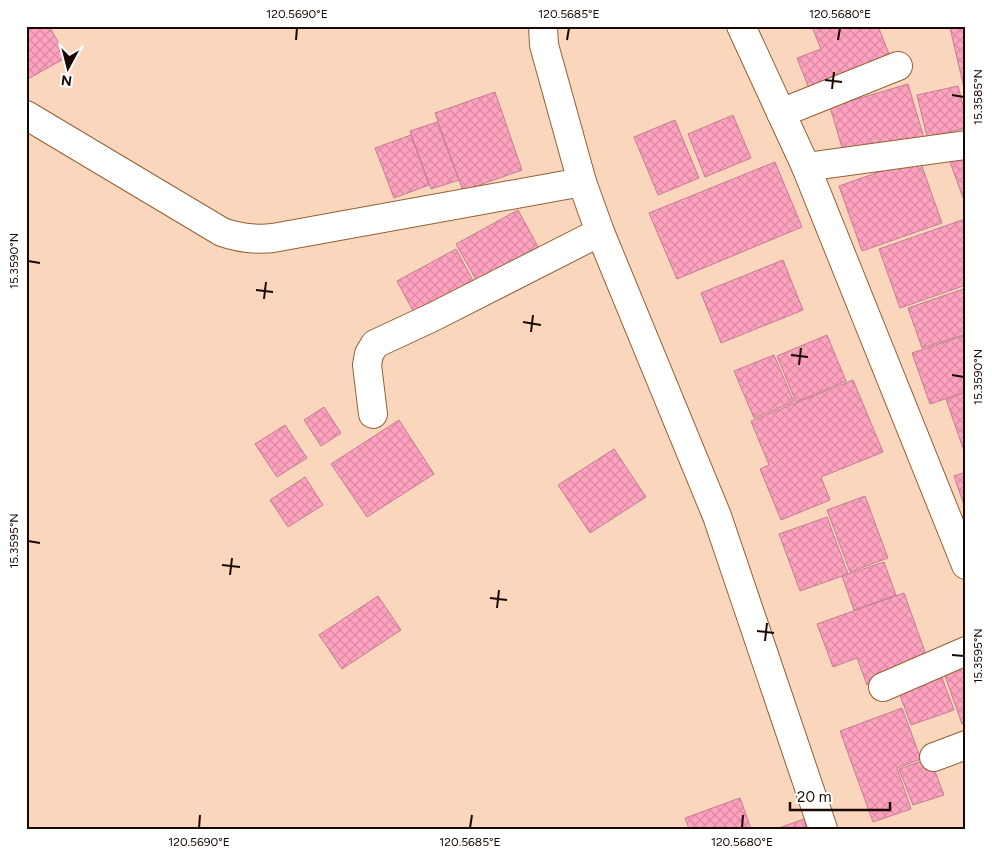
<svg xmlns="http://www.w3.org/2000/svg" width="992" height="855" font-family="Figtree,sans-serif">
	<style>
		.building { fill: url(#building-cross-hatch); stroke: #c47e94 }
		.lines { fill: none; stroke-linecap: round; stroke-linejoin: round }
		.minor-casing { stroke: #946034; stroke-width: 30 }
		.major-casing { stroke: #946034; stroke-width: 30 }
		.minor { stroke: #fff; stroke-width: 28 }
		.major { stroke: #fff; stroke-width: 28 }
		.ticks { fill: none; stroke: #1b0800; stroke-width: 2 }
		.neatline { fill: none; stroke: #1b0800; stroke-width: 2 }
		.ticks-label { font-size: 12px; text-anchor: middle; fill: #1b0800 }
	</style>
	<defs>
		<pattern id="building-cross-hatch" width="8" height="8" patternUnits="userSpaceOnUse" patternTransform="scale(1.25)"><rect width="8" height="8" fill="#ffa2bf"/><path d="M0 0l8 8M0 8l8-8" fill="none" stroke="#da8aa2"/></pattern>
	</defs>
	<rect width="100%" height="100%" fill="#fad7bc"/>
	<g class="building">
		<path d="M 26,26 L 49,26 L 67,57 L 26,80 Z"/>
		<path d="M 878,26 L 893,64 L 812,96 L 797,58 L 821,49 L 812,27 Z"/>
		<path d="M 956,26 L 966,26 L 966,96 L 950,28 Z"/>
		<path d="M 908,84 L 924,138 L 846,161 L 830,107 Z"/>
		<path d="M 958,86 L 966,117 L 966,128 L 927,137 L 917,95 Z"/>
		<path d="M 495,92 L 522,170 L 463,191 L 435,113 Z"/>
		<path d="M 733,115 L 751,158 L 705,177 L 688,134 Z"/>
		<path d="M 675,120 L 699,178 L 658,195 L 634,137 Z"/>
		<path d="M 437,122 L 459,180 L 431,189 L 410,131 Z"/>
		<path d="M 411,135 L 429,185 L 394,198 L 375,148 Z"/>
		<path d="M 966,157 L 966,206 L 950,162 Z"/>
		<path d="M 919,158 L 942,223 L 862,251 L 839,186 Z"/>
		<path d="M 775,162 L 802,227 L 677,279 L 649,213 Z"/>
		<path d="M 518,210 L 542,254 L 480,287 L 456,244 Z"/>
		<path d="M 965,219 L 966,223 L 966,285 L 900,308 L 879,249 Z"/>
		<path d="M 456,249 L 478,290 L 419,322 L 397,281 Z"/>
		<path d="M 783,260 L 803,310 L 721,343 L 701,293 Z"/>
		<path d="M 966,288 L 966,334 L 922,348 L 908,308 Z"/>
		<path d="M 827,335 L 846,381 L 796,402 L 777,356 Z"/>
		<path d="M 966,335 L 966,392 L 930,404 L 912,353 Z"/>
		<path d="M 774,355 L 794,402 L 754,418 L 734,371 Z"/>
		<path d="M 853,380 L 883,452 L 821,477 L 830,500 L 781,520 L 760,469 L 769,465 L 751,421 Z"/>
		<path d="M 966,392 L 966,457 L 946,399 Z"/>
		<path d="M 324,407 L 341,433 L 321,446 L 304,420 Z"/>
		<path d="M 399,420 L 434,474 L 367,517 L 331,464 Z"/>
		<path d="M 285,425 L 307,458 L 277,477 L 255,444 Z"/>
		<path d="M 614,449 L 646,497 L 590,533 L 558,485 Z"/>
		<path d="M 966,472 L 966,511 L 954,476 Z"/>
		<path d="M 305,477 L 323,505 L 288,527 L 270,500 Z"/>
		<path d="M 865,496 L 888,558 L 850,572 L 827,510 Z"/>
		<path d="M 827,517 L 848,574 L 800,591 L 779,534 Z"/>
		<path d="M 884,562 L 896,595 L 854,610 L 842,576 Z"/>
		<path d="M 904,593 L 929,663 L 867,685 L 857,658 L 833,667 L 817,624 Z"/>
		<path d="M 378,596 L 401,630 L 342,669 L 319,635 Z"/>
		<path d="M 966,665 L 966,722 L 962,724 L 944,673 Z"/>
		<path d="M 941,675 L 954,710 L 911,725 L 898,690 Z"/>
		<path d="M 902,708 L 921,759 L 897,768 L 911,809 L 873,822 L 840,731 Z"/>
		<path d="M 930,758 L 944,795 L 913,805 L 899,769 Z"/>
		<path d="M 740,798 L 751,829 L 689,829 L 685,818 Z"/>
		<path d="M 804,819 L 807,829 L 776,829 Z"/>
	</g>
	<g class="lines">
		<defs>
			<g id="minor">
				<path d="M 781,113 L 898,66"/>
				<path d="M 26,115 L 222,232 C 239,238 255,240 273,238 L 582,182 L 544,45 L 543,26"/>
				<path d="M 806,167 L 966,145"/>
				<path d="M 582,182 L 600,232 L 717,516 L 823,829"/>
				<path d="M 373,414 L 367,365 L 369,354 L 375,344 L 433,317 L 600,232"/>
				<path d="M 883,687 L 966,651"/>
				<path d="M 934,757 L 966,745"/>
			</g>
			<path id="major" d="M 741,26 L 806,167 L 966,565"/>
		</defs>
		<use href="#minor" class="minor-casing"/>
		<use href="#major" class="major-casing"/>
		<use href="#minor" class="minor"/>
		<use href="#major" class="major"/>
	</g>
	<path class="ticks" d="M 296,40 L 297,28M 567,40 L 569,28M 838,40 L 840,28M 825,80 L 842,82M 832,89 L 834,72M 952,95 L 964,97M 28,261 L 40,263M 256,290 L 273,292M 264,299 L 266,282M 523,322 L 541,325M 531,332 L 533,315M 791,355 L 808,357M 799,365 L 801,348M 952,375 L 964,377M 28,541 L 40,543M 222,565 L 240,567M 230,575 L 232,558M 490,598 L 507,600M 497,608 L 499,590M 757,631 L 774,633M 765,641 L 767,623M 952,655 L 964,656M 199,828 L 200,815M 470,828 L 472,815M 742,828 L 743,815"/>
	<rect width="992" height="855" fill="none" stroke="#ffffff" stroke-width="55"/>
	<g transform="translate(68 68) rotate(187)" stroke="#ffffff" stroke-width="4" paint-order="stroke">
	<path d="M0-4L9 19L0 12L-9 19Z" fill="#1b0800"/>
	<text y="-8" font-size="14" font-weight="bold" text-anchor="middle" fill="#1b0800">N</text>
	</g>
	<path d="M790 802v8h100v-8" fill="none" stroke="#1b0800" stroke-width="2.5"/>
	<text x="797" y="802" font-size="15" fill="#1b0800" stroke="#ffffff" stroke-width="4" paint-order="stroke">20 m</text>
	<rect x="28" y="28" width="936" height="800" class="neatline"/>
	<g class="ticks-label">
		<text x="297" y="18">120.5690°E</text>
		<text x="569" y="18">120.5685°E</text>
		<text x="840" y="18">120.5680°E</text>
		<text transform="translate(978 97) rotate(-90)" y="4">15.3585°N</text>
		<text transform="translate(14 261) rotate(-90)" y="4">15.3590°N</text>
		<text transform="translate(978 377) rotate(-90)" y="4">15.3590°N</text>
		<text transform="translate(14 541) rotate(-90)" y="4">15.3595°N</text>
		<text transform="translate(978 656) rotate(-90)" y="4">15.3595°N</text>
		<text x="199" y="846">120.5690°E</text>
		<text x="470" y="846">120.5685°E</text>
		<text x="742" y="846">120.5680°E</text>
	</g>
</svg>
